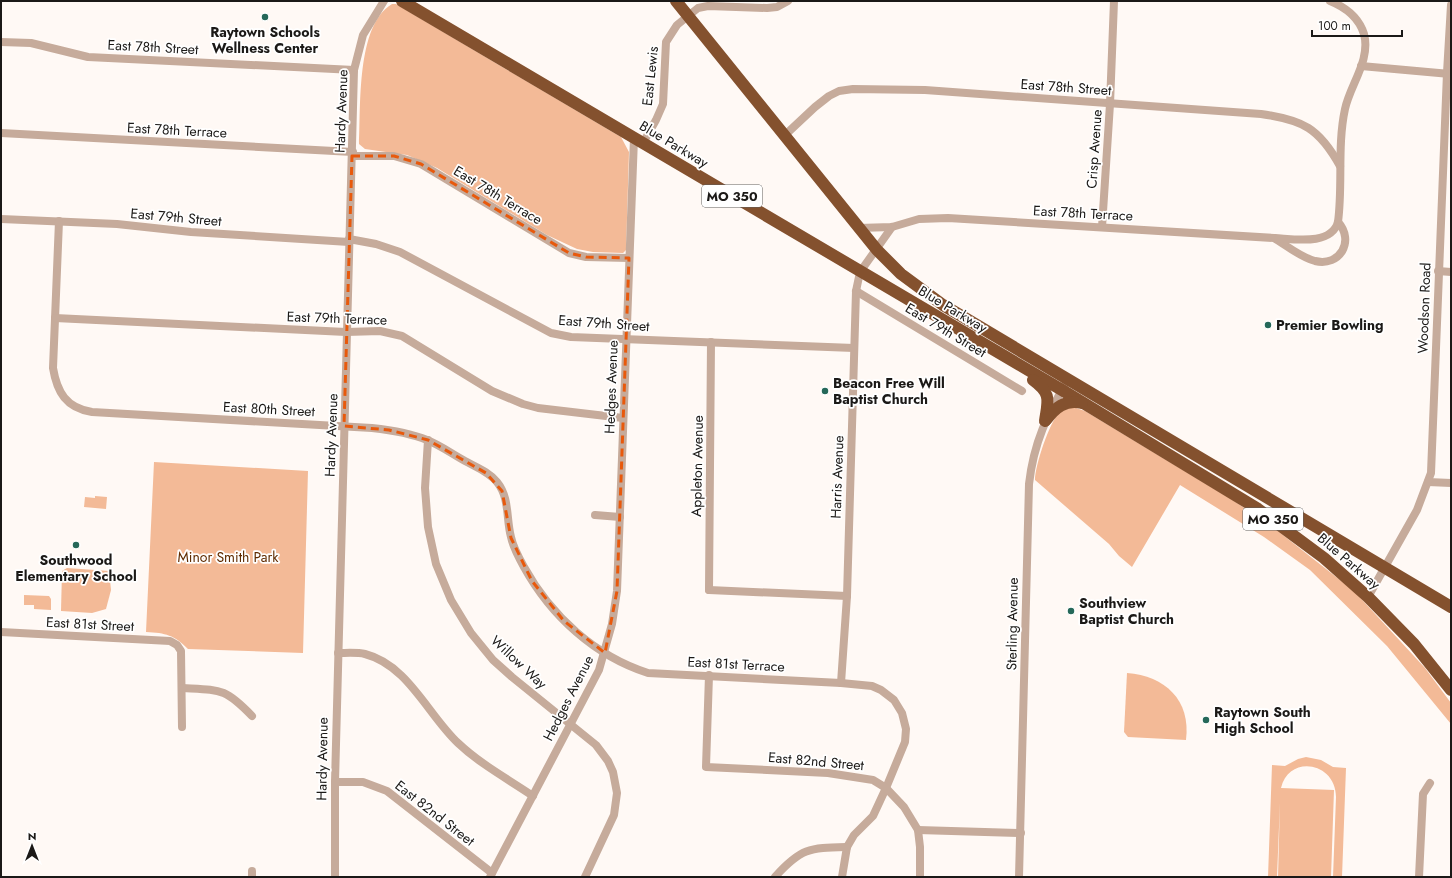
<svg xmlns="http://www.w3.org/2000/svg" width="1452" height="878" font-family="Jost,sans-serif">
	<style>
		.green { fill: #f3ba97 }
		.lines { fill: none; stroke-linecap: round; stroke-linejoin: round }
		.minor { stroke: #c6ab9b; stroke-width: 8 }
		.highway { stroke: #84512e; stroke-width: 12 }
		.marked { fill: none; stroke: #e8590c; stroke-width: 3; stroke-dasharray: 8 5; stroke-linejoin: round }
		.poi-dot { fill: #256859; stroke: #fff; stroke-width: 1.5 }
		.labels { text-anchor: middle; dominant-baseline: central; stroke-width: 3.5; stroke-linejoin: round; paint-order: stroke }
		.shield { fill: #fff; stroke: #5f5e5d; stroke-width: 1 }
		.shield-label { font-size: 13px; font-weight: bold; fill: #1b1917 }
		.poi-label { font-size: 14px; font-weight: bold; fill: #1b1917; stroke: #fff; text-anchor: start }
		.street-label { font-size: 14px; fill: #1b1917; stroke: #fff }
		.park-label { font-size: 14px; fill: #5f2b00; stroke: #fff }
	</style>
	<rect width="100%" height="100%" fill="#fff9f5"/>
	<g class="green">
		<path d="M 392,4 L 396,4 L 621,137 L 629,152 L 626,250 L 623,253 L 593,252 L 577,249 L 547,235 L 437,168 L 407,155 L 365,149 L 359,144 C 361,107 356,25 392,4 Z"/>
		<path d="M 1073,407 L 1085,411 L 1231,499 L 1274,528 L 1354,591 L 1425,668 L 1451,703 L 1451,724 L 1387,646 L 1310,570 L 1264,537 L 1180,485 L 1132,567 L 1119,556 L 1109,544 L 1035,480 C 1035,466 1049,423 1059,413 C 1063,408 1067,408 1073,407 Z"/>
		<path d="M 154,462 L 308,471 L 303,653 L 188,649 C 174,635 166,633 146,632 Z"/>
		<path d="M 95,496 L 107,497 L 106,509 L 84,507 L 85,497 L 95,498 Z"/>
		<path d="M 67,568 L 109,571 L 111,590 L 106,609 L 92,613 L 61,611 L 62,571 Z"/>
		<path d="M 24,595 L 49,596 L 51,599 L 51,610 L 34,609 L 34,605 L 24,605 Z"/>
		<path d="M 1127,673 C 1165,676 1191,700 1186,740 L 1128,737 L 1124,732 Z"/>
		<path d="M 1306,757 L 1321,760 L 1333,767 L 1346,768 L 1342,877 L 1333,877 L 1336,797 C 1336,762 1289,754 1281,788 L 1334,790 L 1331,877 L 1278,877 L 1280,802 L 1277,877 L 1268,877 L 1272,765 L 1285,766 L 1298,759 Z"/>
	</g>
	<g class="lines">
		<g class="minor">
			<path d="M 1,42 L 31,43 L 88,57 L 354,70"/>
			<path d="M 1361,66 L 1450,74"/>
			<path d="M 1,133 L 353,152"/>
			<path d="M 784,136 L 815,107 L 829,96 L 839,91 L 853,89 L 925,90 L 1261,114 C 1303,120 1319,128 1340,166"/>
			<path d="M 643,143 L 656,120 L 663,104 L 666,42 L 677,25 L 698,8 L 708,6 L 767,8 L 777,7 L 788,1"/>
			<path d="M 352,156 L 394,156 L 421,164 L 569,253 L 586,257 L 629,258"/>
			<path d="M 1,219 L 117,224 L 191,232 L 349,242"/>
			<path d="M 59,221 L 53,368 C 57,392 66,408 92,412 L 372,428 C 390,430 410,433 427,440 C 440,445 452,454 465,461 C 476,467 489,472 497,482 C 510,498 506,519 511,537 C 513,547 519,558 524,567 C 551,616 595,656 648,673 L 841,683 L 872,686 L 881,690 L 894,700 L 902,713 L 906,729 L 905,742 L 886,788 L 873,816 L 854,835 L 847,847 L 842,877"/>
			<path d="M 1102,227 L 1110,104 L 1114,1"/>
			<path d="M 858,228 L 892,227 L 919,219 L 948,218 L 1274,238 C 1286,245 1300,257 1315,261 C 1340,267 1355,241 1338,222"/>
			<path d="M 1275,238 C 1294,239 1331,246 1338,222 C 1343,185 1337,146 1345,109 C 1350,85 1371,60 1364,34 C 1359,18 1345,7 1330,1"/>
			<path d="M 349,239 L 376,244 L 400,252 L 551,333 L 571,337 L 854,348"/>
			<path d="M 1438,271 L 1451,272"/>
			<path d="M 856,291 L 1022,391"/>
			<path d="M 55,318 L 346,332 L 380,331 L 402,336 L 492,391 L 523,404 L 538,408 L 623,418"/>
			<path d="M 428,440 L 425,488 L 428,527 L 436,564 L 451,600 L 471,633 L 493,660 L 512,677 L 596,745 L 608,761 L 613,772 L 617,793 L 614,815 L 585,877"/>
			<path d="M 1428,482 L 1451,483"/>
			<path d="M 595,515 L 620,517"/>
			<path d="M 709,590 L 711,342"/>
			<path d="M 709,590 L 847,596"/>
			<path d="M 1368,597 L 1417,510 L 1431,473 L 1447,73 L 1451,5"/>
			<path d="M 1,632 L 170,641 L 177,645 L 181,651 L 182,727"/>
			<path d="M 338,653 C 346,653 357,652 365,654 C 408,665 428,715 458,743 C 480,764 508,779 533,796"/>
			<path d="M 709,675 L 706,767 L 828,773 L 873,780 L 886,788 L 904,807 L 918,830 L 920,847 L 920,877"/>
			<path d="M 841,683 L 847,596 L 856,291 L 860,272 L 892,227"/>
			<path d="M 183,688 C 221,690 225,688 252,716"/>
			<path d="M 335,782 L 363,782 L 387,791 L 492,873"/>
			<path d="M 918,830 L 1021,833"/>
			<path d="M 252,871 L 252,877"/>
			<path d="M 335,877 L 335,782 L 354,70 L 363,35 L 384,1"/>
			<path d="M 490,877 L 599,670 L 612,624 L 617,591 L 634,138"/>
			<path d="M 775,877 C 801,848 809,848 847,847"/>
			<path d="M 1019,877 L 1029,484 C 1034,441 1047,416 1068,379"/>
			<path d="M 1419,877 L 1423,794 L 1430,783"/>
		</g>
		<g class="highway">
			<path d="M 402,1 L 1062,390 L 1258,509 L 1324,558 L 1368,597 L 1414,644 L 1451,690"/>
			<path d="M 676,1 L 877,250 L 901,274 L 943,305 L 1451,607"/>
			<path d="M 1033,380 C 1052,394 1048,400 1045,421"/>
			<path d="M 1046,420 C 1055,408 1065,399 1082,403"/>
		</g>
	</g>
	<path class="marked" d="M 352,156 L 394,156 L 421,164 L 569,253 L 586,257 L 629,258 L 617,591 L 605,653 L 564,621 L 532,581 L 511,538 L 502,491 L 486,473 L 428,440 L 389,430 L 344,426 Z"/>
	<g class="poi-dot">
		<circle cx="265" cy="17" r="4"/>
		<circle cx="1268" cy="325" r="4"/>
		<circle cx="825" cy="391" r="4"/>
		<circle cx="76" cy="545" r="4"/>
		<circle cx="1071" cy="611" r="4"/>
		<circle cx="1206" cy="720" r="4"/>
	</g>
	<g class="labels">
		<g class="shield">
			<rect x="702" y="185" width="60" height="22" rx="3"/>
			<rect x="1243" y="508" width="60" height="22" rx="3"/>
		</g>
		<g class="shield-label">
			<text x="732" y="196">MO 350</text>
			<text x="1273" y="519">MO 350</text>
		</g>
		<g class="poi-label">
			<text x="265" y="32" text-anchor="middle">Raytown Schools<tspan x="265" dy="16">Wellness Center</tspan></text>
			<text x="1276" y="325">Premier Bowling</text>
			<text x="833" y="383">Beacon Free Will<tspan x="833" dy="16">Baptist Church</tspan></text>
			<text x="76" y="560" text-anchor="middle">Southwood<tspan x="76" dy="16">Elementary School</tspan></text>
			<text x="1079" y="603">Southview<tspan x="1079" dy="16">Baptist Church</tspan></text>
			<text x="1214" y="712">Raytown South<tspan x="1214" dy="16">High School</tspan></text>
		</g>
		<g class="street-label">
			<text transform="translate(153 47) rotate(3)">East 78th Street</text>
			<text transform="translate(650 76) rotate(-84)">East Lewis</text>
			<text transform="translate(1066 87) rotate(4)">East 78th Street</text>
			<text transform="translate(341 111) rotate(-88)">Hardy Avenue</text>
			<text transform="translate(177 130) rotate(3)">East 78th Terrace</text>
			<text transform="translate(674 144) rotate(31)">Blue Parkway</text>
			<text transform="translate(1094 149) rotate(-86)">Crisp Avenue</text>
			<text transform="translate(498 195) rotate(31)">East 78th Terrace</text>
			<text transform="translate(1083 213) rotate(3)">East 78th Terrace</text>
			<text transform="translate(176 217) rotate(5)">East 79th Street</text>
			<text transform="translate(1424 308) rotate(-88)">Woodson Road</text>
			<text transform="translate(953 309) rotate(31)">Blue Parkway</text>
			<text transform="translate(337 318) rotate(2)">East 79th Terrace</text>
			<text transform="translate(604 323) rotate(4)">East 79th Street</text>
			<text transform="translate(946 330) rotate(31)">East 79th Street</text>
			<text transform="translate(611 387) rotate(-88)">Hedges Avenue</text>
			<text transform="translate(269 409) rotate(3)">East 80th Street</text>
			<text transform="translate(331 435) rotate(-88)">Hardy Avenue</text>
			<text transform="translate(697 466) rotate(-89)">Appleton Avenue</text>
			<text transform="translate(837 477) rotate(-88)">Harris Avenue</text>
			<text transform="translate(1349 561) rotate(41)">Blue Parkway</text>
			<text transform="translate(90 624) rotate(3)">East 81st Street</text>
			<text transform="translate(1012 624) rotate(-89)">Sterling Avenue</text>
			<text transform="translate(519 662) rotate(43)">Willow Way</text>
			<text transform="translate(736 664) rotate(3)">East 81st Terrace</text>
			<text transform="translate(568 698) rotate(-63)">Hedges Avenue</text>
			<text transform="translate(322 759) rotate(-89)">Hardy Avenue</text>
			<text transform="translate(816 761) rotate(5)">East 82nd Street</text>
			<text transform="translate(435 813) rotate(38)">East 82nd Street</text>
		</g>
		<g class="park-label">
			<text x="228" y="557">Minor Smith Park</text>
		</g>
	</g>
	<rect width="1452" height="878" fill="none" stroke="#1b1917" stroke-width="4"/>
	<g transform="translate(32 846)" stroke="#ffffff" stroke-width="3" paint-order="stroke">
	<path d="M0-3L7 15L0 10L-7 15Z" fill="#1b1917"/>
	<text y="-6" font-size="11" font-weight="bold" text-anchor="middle" fill="#1b1917">N</text>
	</g>
	<path d="M1312 30v6h90v-6" fill="none" stroke="#1b1917" stroke-width="2"/>
	<text x="1318" y="30" font-size="12" fill="#1b1917" stroke="#ffffff" stroke-width="3" paint-order="stroke">100 m</text>
</svg>
